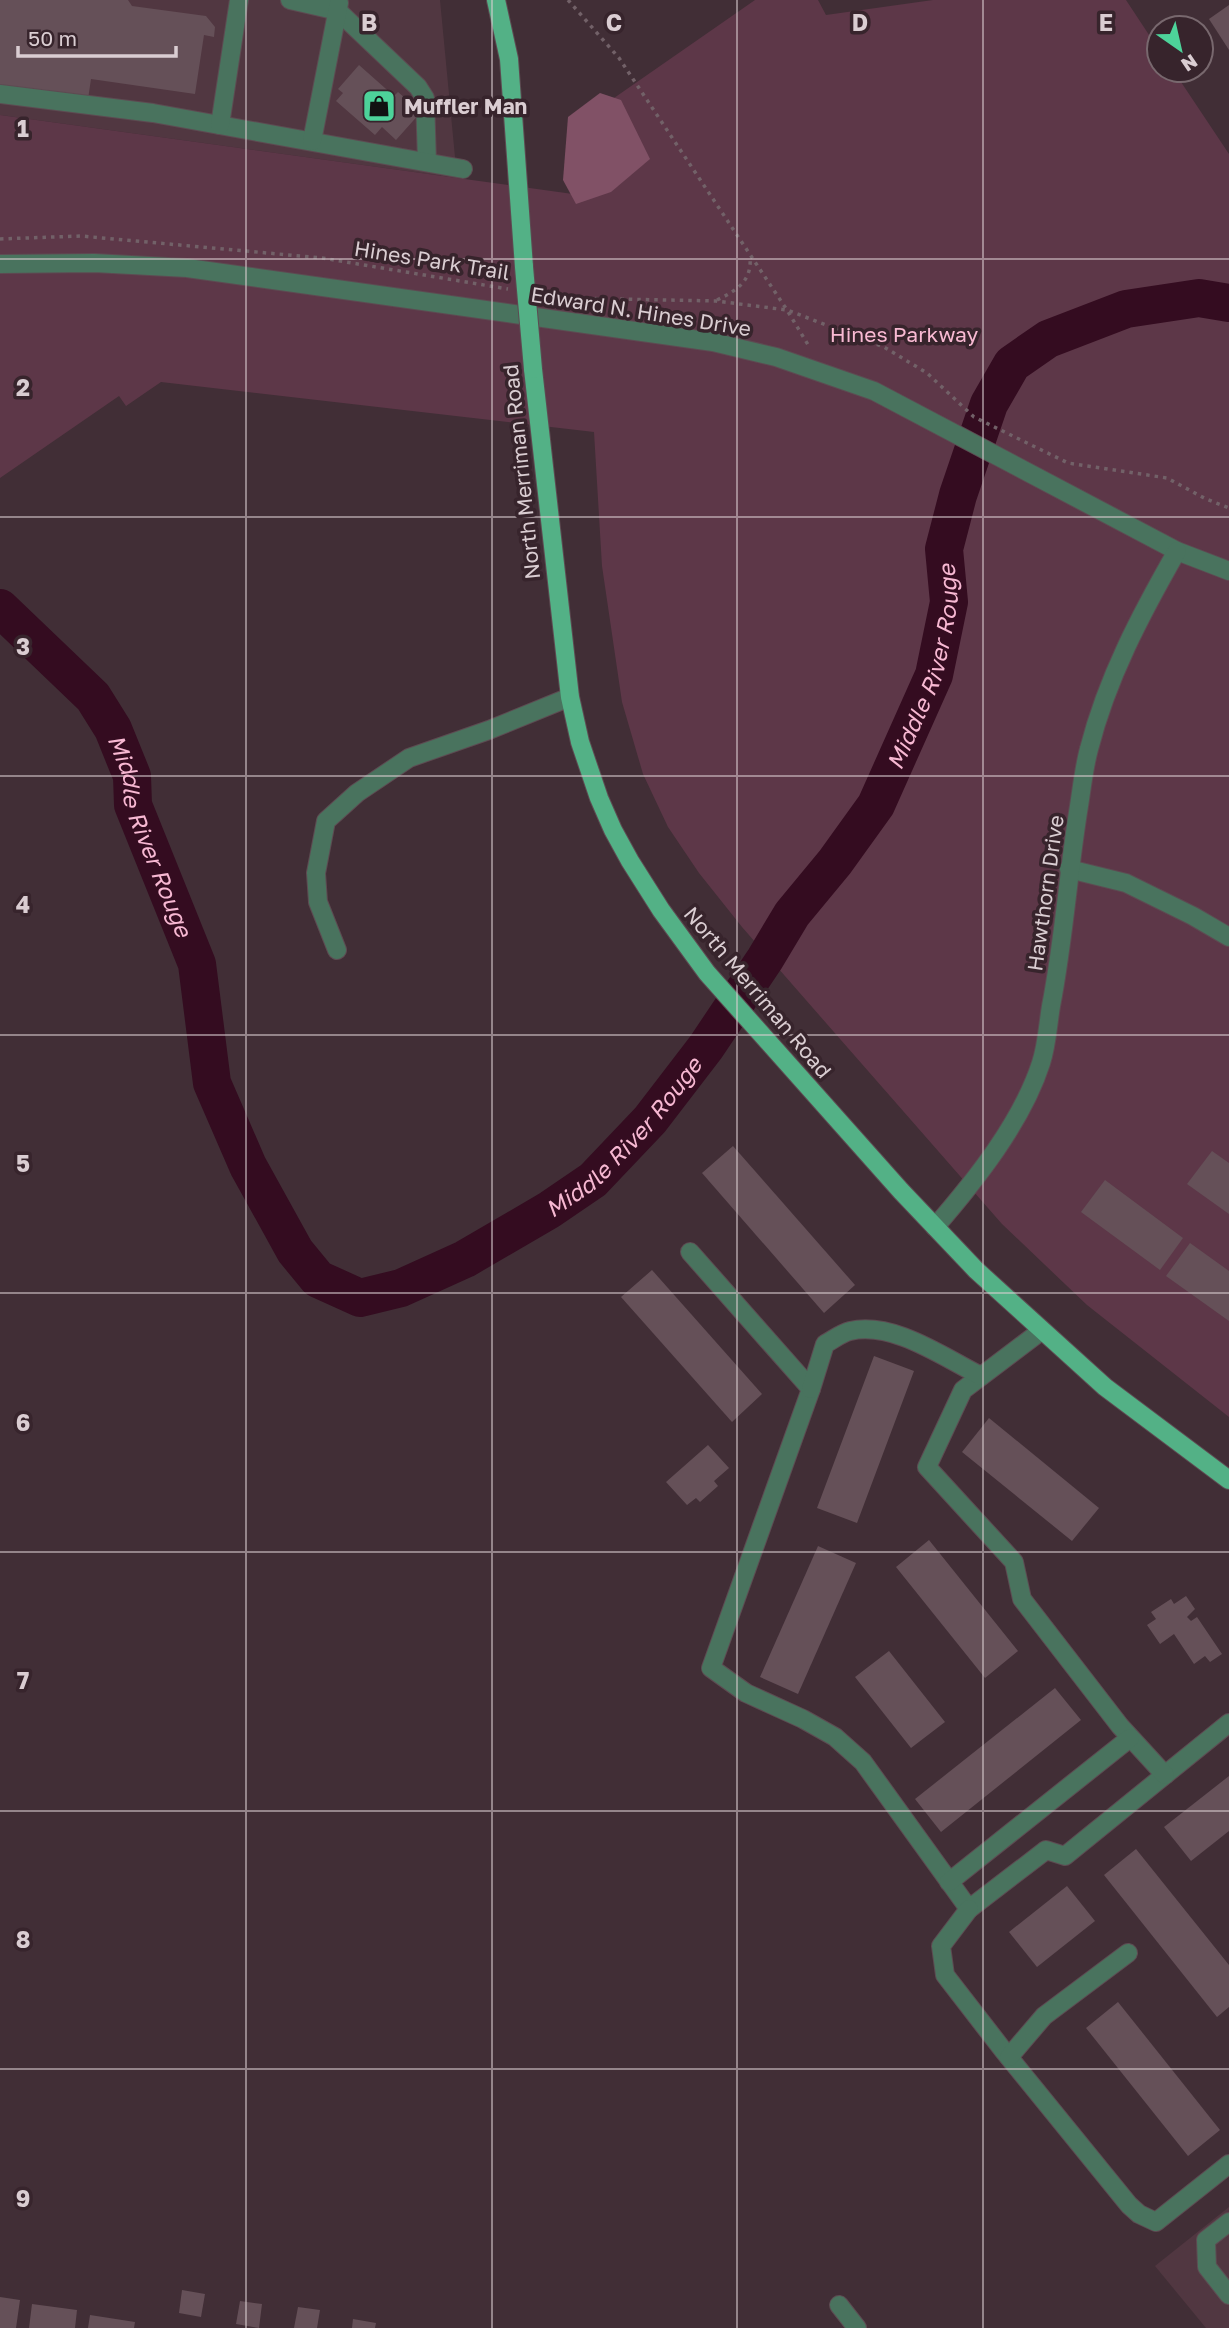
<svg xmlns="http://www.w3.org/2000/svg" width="1229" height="2328" font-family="'Golos Text',sans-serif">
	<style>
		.built { fill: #513741 }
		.green { fill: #5d3748 }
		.forest { fill: #815166 }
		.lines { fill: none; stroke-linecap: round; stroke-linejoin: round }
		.river { stroke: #340c20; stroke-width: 38 }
		.building { fill: #655058 }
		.minor-casing { stroke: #5d4b52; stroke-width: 20 }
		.major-casing { stroke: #5d4b52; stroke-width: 20 }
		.path { stroke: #726168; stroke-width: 3.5; stroke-dasharray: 3.5 5; stroke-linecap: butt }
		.minor { stroke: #49735e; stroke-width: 18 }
		.major { stroke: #53b186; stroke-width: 18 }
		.major-bridge-casing { stroke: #5d4b52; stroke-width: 20; stroke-linecap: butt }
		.major-bridge { stroke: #53b186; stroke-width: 18 }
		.grid { fill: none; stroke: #dacdd2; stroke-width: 2; stroke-opacity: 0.55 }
		.labels { text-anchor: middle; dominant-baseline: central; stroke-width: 7; stroke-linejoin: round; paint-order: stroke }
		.poi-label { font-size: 21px; font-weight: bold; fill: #dacdd2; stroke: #37242c; text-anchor: start }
		.street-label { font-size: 21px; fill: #dacdd2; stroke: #37242c }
		.park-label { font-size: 21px; fill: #f8b9d2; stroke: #37242c }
		.water-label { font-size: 23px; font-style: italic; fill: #f7b8d2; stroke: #37242c }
		.grid-label { font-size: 23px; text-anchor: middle; font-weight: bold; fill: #dacdd2; stroke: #37242c; stroke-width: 7; stroke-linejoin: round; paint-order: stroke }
	</style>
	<rect width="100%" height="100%" fill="#412e36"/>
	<g class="built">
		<path d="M 0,0 L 440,0 L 457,178 L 0,115 Z"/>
		<path d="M 1229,2207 L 1229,2328 L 1206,2328 L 1155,2266 Z"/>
	</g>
	<path class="green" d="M 755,0 L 818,0 L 826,15 L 933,0 L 1126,0 L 1159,50 L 1159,70 L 1173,70 L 1229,154 L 1229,1417 L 1087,1305 L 1002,1224 L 742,927 L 699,873 L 668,827 L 643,774 L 622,702 L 602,566 L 594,432 L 161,382 L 126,406 L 119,396 L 0,478 L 0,115 L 580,195 L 578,123 Z"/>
	<path class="forest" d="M 600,93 L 621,100 L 650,159 L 611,192 L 576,204 L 563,180 L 568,117 Z"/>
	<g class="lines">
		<path class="river" id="s1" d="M 0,608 L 93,697 L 113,729 L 132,776 L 133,805 L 197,964 L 212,1083 L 248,1166 L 295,1251 L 318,1279 L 360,1298 L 401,1288 L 465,1259 L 549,1210 L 593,1180 L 650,1120 L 706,1047 L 765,959 L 792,914 L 835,862 L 876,805 L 934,675 L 949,602 L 944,549 L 958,495 L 989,404 L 1012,364 L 1048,339 L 1126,309 L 1199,298 L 1229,303"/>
	</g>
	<g class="building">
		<path d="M 0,0 L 128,0 L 132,6 L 206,16 L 215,27 L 214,37 L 204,35 L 195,94 L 91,79 L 88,99 L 0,86 Z"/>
		<path d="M 1229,5 L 1229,50 L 1209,19 Z"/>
		<path d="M 359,65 L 394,96 L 398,92 L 421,112 L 396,140 L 382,127 L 375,135 L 336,101 L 343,93 L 338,89 Z"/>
		<path d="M 733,1146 L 855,1285 L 824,1313 L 702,1173 Z"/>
		<path d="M 1212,1151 L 1229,1163 L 1229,1214 L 1187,1184 Z"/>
		<path d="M 1105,1180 L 1183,1238 L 1160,1270 L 1081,1212 Z"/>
		<path d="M 1190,1243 L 1229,1271 L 1229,1321 L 1166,1276 Z"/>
		<path d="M 652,1270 L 762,1394 L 732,1422 L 621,1297 Z"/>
		<path d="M 874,1356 L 914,1371 L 857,1523 L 817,1508 Z"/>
		<path d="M 989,1418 L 1099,1508 L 1072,1541 L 962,1452 Z"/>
		<path d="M 708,1445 L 729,1468 L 714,1481 L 718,1486 L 700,1502 L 696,1498 L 687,1505 L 666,1482 Z"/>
		<path d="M 929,1540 L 1018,1651 L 985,1678 L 896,1567 Z"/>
		<path d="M 818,1546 L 856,1563 L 798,1694 L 760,1677 Z"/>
		<path d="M 1186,1596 L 1195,1609 L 1187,1617 L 1191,1621 L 1197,1617 L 1222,1654 L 1210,1662 L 1205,1656 L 1194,1664 L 1174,1634 L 1160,1644 L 1147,1625 L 1156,1619 L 1151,1612 L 1171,1599 L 1174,1604 Z"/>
		<path d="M 889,1651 L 945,1722 L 911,1748 L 855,1677 Z"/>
		<path d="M 1055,1688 L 1081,1720 L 941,1832 L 915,1799 Z"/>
		<path d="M 1229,1776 L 1229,1831 L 1191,1861 L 1164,1827 Z"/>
		<path d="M 1136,1849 L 1229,1965 L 1229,2007 L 1217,2017 L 1104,1875 Z"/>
		<path d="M 1067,1886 L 1095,1921 L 1037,1967 L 1009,1932 Z"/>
		<path d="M 1118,2002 L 1220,2130 L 1188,2156 L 1086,2028 Z"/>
		<path d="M 182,2290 L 205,2294 L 201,2317 L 179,2313 Z"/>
		<path d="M 0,2297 L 20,2300 L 16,2328 L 0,2328 Z"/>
		<path d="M 240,2301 L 262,2304 L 259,2328 L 236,2324 Z"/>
		<path d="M 32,2304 L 77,2310 L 75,2328 L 29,2328 Z"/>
		<path d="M 298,2307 L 320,2310 L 317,2328 L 294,2328 Z"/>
		<path d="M 90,2315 L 135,2322 L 134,2328 L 88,2328 Z"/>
		<path d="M 353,2319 L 376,2323 L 375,2328 L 352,2328 Z"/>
	</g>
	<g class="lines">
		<defs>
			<g id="minor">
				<path d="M 290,0 L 338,11 L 418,87 L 425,98 L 427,162"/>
				<path d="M 0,94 L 153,113 L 463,169"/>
				<path d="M 220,125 L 239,0"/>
				<path d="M 312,141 L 339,3"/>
				<path d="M 0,264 L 94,263 L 187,268 L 713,342 L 776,357 L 874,391 L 1177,551 L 1229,571"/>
				<path d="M 1069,869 L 1126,883 L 1193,916 L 1229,937"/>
				<path d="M 337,950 L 318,902 L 316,873 L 326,821 L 357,793 L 409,758 L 489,730 L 570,697"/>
				<path d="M 935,1227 C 975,1181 1022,1122 1041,1063 C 1047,1045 1048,1024 1051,1006 C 1064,940 1068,873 1079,806 C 1082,787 1084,767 1089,749 C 1107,678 1141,614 1177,551"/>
				<path d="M 690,1252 L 811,1389 L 711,1668 L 746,1693 L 803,1719 L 835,1737 L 863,1762 L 969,1909 L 1046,1850 L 1065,1856 L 1229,1723"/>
				<path d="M 1041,1331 L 963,1390 L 927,1467 L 1014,1562 L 1022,1599 L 1120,1726 L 1165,1775"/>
				<path d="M 811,1389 L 825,1344 C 833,1340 841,1333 850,1331 C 893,1321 943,1357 981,1376"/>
				<path d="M 949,1882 L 1130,1738"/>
				<path d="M 969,1909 L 941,1946 L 945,1975 L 1003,2050 L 1129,2205 L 1139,2214 L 1156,2222 L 1229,2164"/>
				<path d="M 1009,2057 L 1044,2016 L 1128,1953"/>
				<path d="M 1229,2222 L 1206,2240 L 1207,2267 L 1229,2295"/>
				<path d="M 839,2305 L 857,2328"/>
			</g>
			<g id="major">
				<path d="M 496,0 L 509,59 L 524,267"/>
				<path d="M 533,369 L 570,697 L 580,742 L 599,798 L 613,830 L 630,861 L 661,910 L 707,973 L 901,1191 L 976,1270 L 1105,1387 L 1229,1480"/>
			</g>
		</defs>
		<use href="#minor" class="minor-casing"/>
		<use href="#major" class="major-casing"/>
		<g class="path">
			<path d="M 568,0 L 619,58 L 787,310 L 810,348"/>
			<path d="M 0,239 L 81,236 L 322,258 L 508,289"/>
			<path d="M 544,295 L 563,298 L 716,301 L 787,310 L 884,347 L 927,373 L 974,417 L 1068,463 L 1167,478 L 1206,499 L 1229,508"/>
			<path d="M 717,300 C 736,291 752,281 750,258"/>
		</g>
		<use href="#minor" class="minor"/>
		<use href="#major" class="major"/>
		<defs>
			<path id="major-bridge" d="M 524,267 L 533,369"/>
		</defs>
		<use href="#major-bridge" class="major-bridge-casing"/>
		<use href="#major-bridge" class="major-bridge"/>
	</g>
	<path class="grid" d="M 246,0 L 246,2328M 492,0 L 492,2328M 737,0 L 737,2328M 983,0 L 983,2328M 0,259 L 1229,259M 0,517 L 1229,517M 0,776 L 1229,776M 0,1035 L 1229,1035M 0,1293 L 1229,1293M 0,1552 L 1229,1552M 0,1811 L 1229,1811M 0,2069 L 1229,2069"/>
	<defs>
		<symbol id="shop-square" viewBox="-11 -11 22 22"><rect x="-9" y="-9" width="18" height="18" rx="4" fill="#4dd39a" stroke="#37242c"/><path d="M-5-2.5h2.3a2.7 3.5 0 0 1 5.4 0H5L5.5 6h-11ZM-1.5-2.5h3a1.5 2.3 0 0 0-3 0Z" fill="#111"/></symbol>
	</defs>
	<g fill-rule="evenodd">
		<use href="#shop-square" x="360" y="87" width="38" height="38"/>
	</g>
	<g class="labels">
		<g class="poi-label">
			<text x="404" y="106">Muffler Man</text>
		</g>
		<g class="street-label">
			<text transform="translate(432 260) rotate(9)">Hines Park Trail</text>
			<text transform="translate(641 311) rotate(9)">Edward N. Hines Drive</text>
			<text transform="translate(521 472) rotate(-96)">North Merriman Road</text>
			<text transform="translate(1045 893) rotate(-82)">Hawthorn Drive</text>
			<text transform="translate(758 992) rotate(50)">North Merriman Road</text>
		</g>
		<g class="park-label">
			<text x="904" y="334">Hines Parkway</text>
		</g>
		<g class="water-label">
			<text stroke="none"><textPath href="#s1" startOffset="1689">Middle River Rouge</textPath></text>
			<text stroke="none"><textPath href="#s1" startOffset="280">Middle River Rouge</textPath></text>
			<text stroke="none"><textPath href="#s1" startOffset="1122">Middle River Rouge</textPath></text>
		</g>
	</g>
	<g class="grid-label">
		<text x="369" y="31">B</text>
		<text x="614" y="31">C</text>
		<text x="860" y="31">D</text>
		<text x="1106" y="31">E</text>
		<text x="23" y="137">1</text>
		<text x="23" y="396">2</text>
		<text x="23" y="655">3</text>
		<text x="23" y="913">4</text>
		<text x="23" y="1172">5</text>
		<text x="23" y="1431">6</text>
		<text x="23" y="1689">7</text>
		<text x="23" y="1948">8</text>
		<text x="23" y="2207">9</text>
	</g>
	<g transform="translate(1180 49) rotate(146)"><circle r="33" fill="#37242c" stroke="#78686e" stroke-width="2"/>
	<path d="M0-5L12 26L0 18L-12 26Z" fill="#4dd39a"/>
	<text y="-10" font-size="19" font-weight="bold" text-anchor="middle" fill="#dacdd2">N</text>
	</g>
	<path d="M18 46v10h158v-10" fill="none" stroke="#dacdd2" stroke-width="3.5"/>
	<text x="28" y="46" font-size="21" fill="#dacdd2" stroke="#37242c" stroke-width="5" paint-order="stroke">50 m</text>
</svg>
